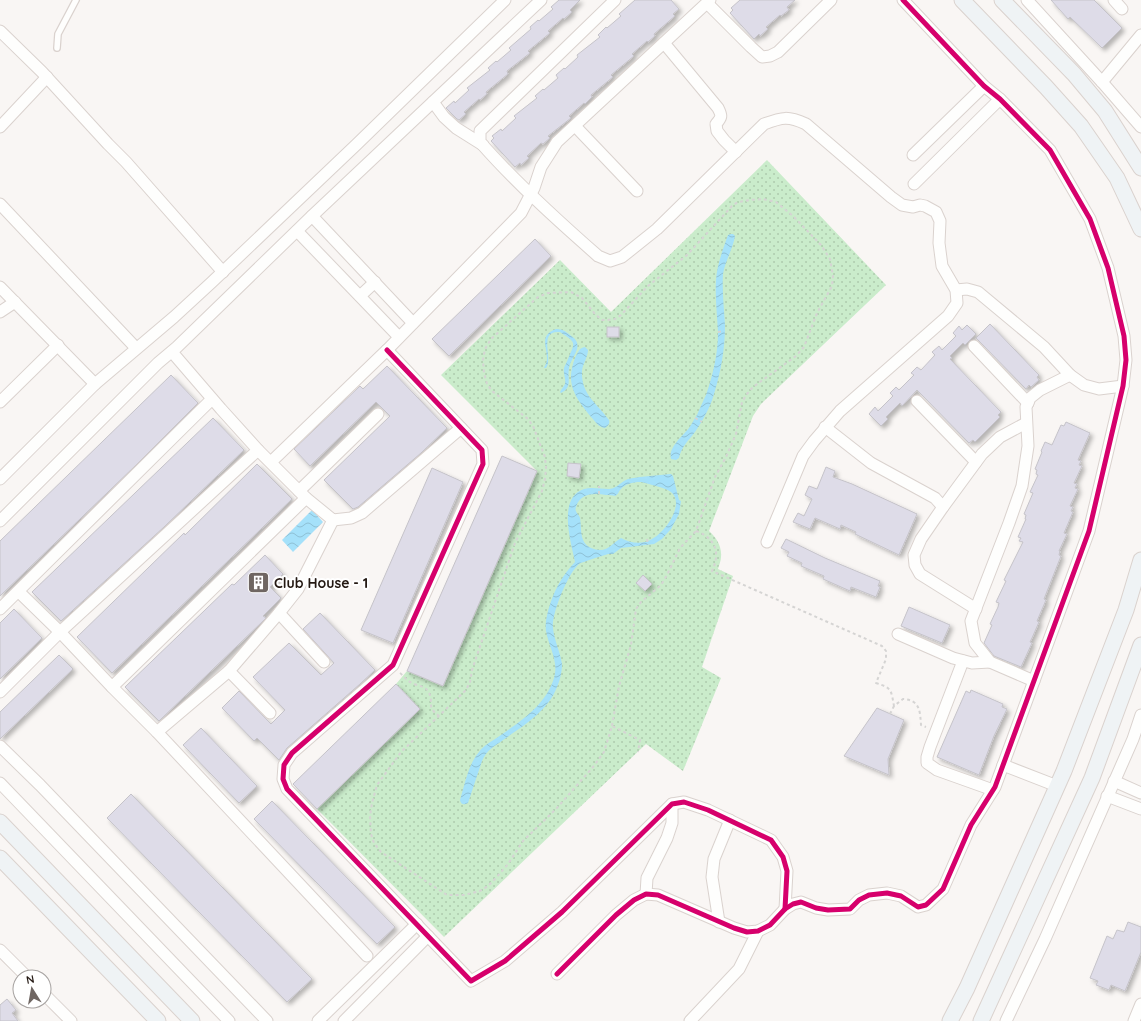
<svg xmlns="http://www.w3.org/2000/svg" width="1141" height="1021" font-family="Quicksand,sans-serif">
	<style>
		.grass { fill: url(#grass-dots) }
		.water { fill: url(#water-waves); fill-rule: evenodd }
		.building { fill: #dedce8; stroke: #c5c3c9; filter: url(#shadow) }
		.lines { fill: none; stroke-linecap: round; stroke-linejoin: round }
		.lane-casing { stroke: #dad2ce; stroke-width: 8 }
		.street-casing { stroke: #dad2ce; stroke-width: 13 }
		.secondary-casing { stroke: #dad2ce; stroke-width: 17 }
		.path { stroke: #d5d4d3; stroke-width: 2; stroke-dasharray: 3 3; stroke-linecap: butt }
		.lane { stroke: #fefefd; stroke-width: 5.5 }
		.street { stroke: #fefefd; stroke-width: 11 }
		.secondary { stroke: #eff3f5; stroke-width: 15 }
		.cycleway-casing { stroke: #fff; stroke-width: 8 }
		.cycleway { stroke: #d6006c; stroke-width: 5 }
		.labels { text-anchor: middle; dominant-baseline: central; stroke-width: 4; stroke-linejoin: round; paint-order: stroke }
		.poi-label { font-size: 14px; font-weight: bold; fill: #241913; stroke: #fff; text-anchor: start }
	</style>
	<defs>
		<pattern id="grass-dots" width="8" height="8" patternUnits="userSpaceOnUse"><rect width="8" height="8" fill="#caeccb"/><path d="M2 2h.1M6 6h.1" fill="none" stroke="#adcaad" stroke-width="1.8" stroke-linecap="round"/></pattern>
		<pattern id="water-waves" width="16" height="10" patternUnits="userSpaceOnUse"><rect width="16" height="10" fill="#a5e1fa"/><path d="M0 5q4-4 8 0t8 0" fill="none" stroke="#8ec0d5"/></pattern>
		<filter id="shadow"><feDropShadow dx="3" dy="3" stdDeviation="2" flood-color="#0004"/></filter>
	</defs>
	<rect width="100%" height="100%" fill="#f9f6f4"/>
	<path class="grass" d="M 767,160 L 886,285 L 761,404 L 753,416 L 709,531 C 716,537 722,546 721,557 C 721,561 719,565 718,569 L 733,576 L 702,667 L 721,678 L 683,771 L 646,744 L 444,937 L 317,809 L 420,709 L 396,684 L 407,671 L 443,686 L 537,471 L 441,375 L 560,260 L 611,312 Z"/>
	<g class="water">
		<path d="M 731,234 L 733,234 L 735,236 C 733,249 725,261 723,274 C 722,291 724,308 725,325 C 725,349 721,371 714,394 C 710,408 703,420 695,432 C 689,440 681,447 679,458 L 676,460 L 671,459 C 668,447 683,436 689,428 C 692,424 694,419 697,415 C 700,408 703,401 706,395 C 713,375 718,354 718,332 C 717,314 715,297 716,280 C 717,265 723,249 728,235 Z"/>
		<path d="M 556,329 C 562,329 565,331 570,335 C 586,345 572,355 569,368 C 567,379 573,387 561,393 L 560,392 C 561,389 564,387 565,384 C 566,379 563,373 564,368 C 565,365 567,362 568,359 C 576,341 576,343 560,332 C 537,330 554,359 546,368 L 544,368 C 545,365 547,363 547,359 C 547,346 539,335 556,329 Z"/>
		<path d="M 585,347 L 588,350 C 588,357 583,363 582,371 C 581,395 597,403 609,420 C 610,423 609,425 605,428 C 598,427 596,422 591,417 C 575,397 565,384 575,358 C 578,352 579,348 585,347 Z"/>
		<path d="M 671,474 L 673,476 L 679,500 L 681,501 L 679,514 L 671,529 L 662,539 L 654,544 L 621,548 L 613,554 L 608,554 C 602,556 582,562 579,564 C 568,573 551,615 553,628 C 554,640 560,651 562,664 C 562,671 560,681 557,687 C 548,711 523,726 503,740 C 494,747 487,749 482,761 L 468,803 C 464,805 461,805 460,800 C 465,784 468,765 479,752 C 484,745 491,742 498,737 C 520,722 546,705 554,678 C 559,661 549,648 546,631 C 544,618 553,593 560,582 C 564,575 569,568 575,562 C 571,542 557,498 584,489 C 592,487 600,489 609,489 C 618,488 620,482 628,479 C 631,478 636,478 640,477 C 650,476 660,475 671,474 ZM 637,482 L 641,482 C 648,484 666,488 671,492 C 687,505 661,539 645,542 C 637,544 628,542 621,538 C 614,542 609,550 600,550 C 597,550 594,549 591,548 C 579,542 582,530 580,518 C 579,514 574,512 576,507 C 580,493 594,493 606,495 C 609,495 612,495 615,496 C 619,494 618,492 621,489 C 625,484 632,483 637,482 Z"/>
		<path d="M 312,510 L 323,522 L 293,552 L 282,540 Z"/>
	</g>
	<g class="building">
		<path d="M 559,0 L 580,0 L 570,10 L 572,12 L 564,19 L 563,18 L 548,31 L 550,33 L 528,51 L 530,53 L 507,71 L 508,74 L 486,92 L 487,94 L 480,100 L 479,99 L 464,112 L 466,114 L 459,120 L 457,119 L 446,108 L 454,101 L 455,103 L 469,90 L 467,88 L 490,70 L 488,68 L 496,61 L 497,62 L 511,50 L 509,48 L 531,29 L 530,27 L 538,20 L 539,21 L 553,9 L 551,7 Z"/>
		<path d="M 635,0 L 671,0 L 679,9 L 673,14 L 675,16 L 654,34 L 655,36 L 648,42 L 647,41 L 632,54 L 634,56 L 611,75 L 613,77 L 591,95 L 592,97 L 585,104 L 584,103 L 569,116 L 571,118 L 548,136 L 550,138 L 543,144 L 541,143 L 527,156 L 529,158 L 521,165 L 520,163 L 515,167 L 491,141 L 494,138 L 492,136 L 501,129 L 502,131 L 516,118 L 514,116 L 537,98 L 535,96 L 543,89 L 544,90 L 558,78 L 556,75 L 564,68 L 565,69 L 578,57 L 577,55 L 600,37 L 598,35 L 606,27 L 607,28 L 621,16 L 619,14 Z"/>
		<path d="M 740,0 L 795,0 L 787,7 L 789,10 L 781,16 L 780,15 L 766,27 L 768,29 L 760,36 L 759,34 L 754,39 L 730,13 L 733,10 L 731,8 Z"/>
		<path d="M 1051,0 L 1094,0 L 1122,28 L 1102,48 L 1070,17 L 1068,19 Z"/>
		<path d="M 535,239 L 551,256 L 449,356 L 432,339 Z"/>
		<path d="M 990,324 L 1039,375 L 1037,377 L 1039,380 L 1031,387 L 1029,385 L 1026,389 L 976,338 Z"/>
		<path d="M 967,325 L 976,334 L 965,345 L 963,343 L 950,356 L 952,358 L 950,359 L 1001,412 L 998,415 L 1000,417 L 975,442 L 973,440 L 969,443 L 917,390 L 902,406 L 900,403 L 886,417 L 888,419 L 881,426 L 869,414 L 875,407 L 878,411 L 893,396 L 890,393 L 896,387 L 899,390 L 914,375 L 911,373 L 917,367 L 921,370 L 935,355 L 932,352 L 939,346 L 942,350 L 956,336 L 953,333 L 959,326 L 962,330 Z"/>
		<rect x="607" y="327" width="12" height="10"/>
		<path d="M 387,366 L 447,428 L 421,453 L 358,507 L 353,509 L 324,480 L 390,416 L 376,402 L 310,466 L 294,449 L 360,386 L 363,389 Z"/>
		<path d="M 171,375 L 198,403 L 135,466 L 0,596 L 0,541 Z"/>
		<path d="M 213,418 L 244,450 L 164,527 L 61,621 L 32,592 Z"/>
		<path d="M 1066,422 L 1090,433 L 1078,460 L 1081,461 L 1079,465 L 1082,466 L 1074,483 L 1077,484 L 1075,488 L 1078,489 L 1070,506 L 1073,507 L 1071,511 L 1073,512 L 1064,533 L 1067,534 L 1059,551 L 1060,551 L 1059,555 L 1061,556 L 1044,599 L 1046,600 L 1037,621 L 1039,622 L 1032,638 L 1030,642 L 1032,643 L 1021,667 L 994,656 L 984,643 L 992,625 L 990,624 L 998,607 L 999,603 L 996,602 L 1006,581 L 1004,580 L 1023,542 L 1019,541 L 1021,538 L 1018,537 L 1026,519 L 1025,519 L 1026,515 L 1024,514 L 1033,493 L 1030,492 L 1038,475 L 1036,474 L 1037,470 L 1035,469 L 1042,452 L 1041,451 L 1045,442 L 1052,445 L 1061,425 L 1064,426 Z"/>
		<path d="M 502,456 L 537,471 L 443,686 L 407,671 Z"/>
		<path d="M 568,463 L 581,464 L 579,478 L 567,476 Z"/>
		<path d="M 257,464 L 292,499 L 112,673 L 77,637 L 184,533 L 185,535 Z"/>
		<path d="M 826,467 L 835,471 L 833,477 L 852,484 L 917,514 L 899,555 L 855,534 L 856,532 L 841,525 L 840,529 L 815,518 L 810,529 L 793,522 L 798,513 L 804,516 L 812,499 L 805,495 L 809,486 L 817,489 Z"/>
		<path d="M 432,468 L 463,482 L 393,643 L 361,630 Z"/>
		<path d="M 786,539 L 825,558 L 880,581 L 878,586 L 880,587 L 876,597 L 851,587 L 850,591 L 823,579 L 824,576 L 801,566 L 802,563 L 787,556 L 789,552 L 781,548 Z"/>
		<path d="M 265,555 L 283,574 L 270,587 L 281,598 L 263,616 L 266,618 L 263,621 L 159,721 L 125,687 L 232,584 L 234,585 Z"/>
		<path d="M 643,575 L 652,584 L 645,591 L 636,583 Z"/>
		<path d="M 909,607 L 950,625 L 942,643 L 901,626 Z"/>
		<path d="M 14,609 L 42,638 L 0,679 L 0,623 Z"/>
		<path d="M 320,613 L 375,670 L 360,684 L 287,748 L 279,760 L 257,738 L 254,741 L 222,708 L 239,691 L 271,724 L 285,710 L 253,677 L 289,643 L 321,675 L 334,663 L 303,629 Z"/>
		<path d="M 59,655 L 73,669 L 0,739 L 0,712 Z"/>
		<path d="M 396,684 L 420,709 L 317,809 L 293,784 Z"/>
		<path d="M 971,690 L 1003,704 L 1002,707 L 1007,709 L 994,736 L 979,775 L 937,757 L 966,691 L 970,693 Z"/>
		<path d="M 877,708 L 904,720 L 888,759 L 889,775 L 844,756 Z"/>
		<path d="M 201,728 L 257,786 L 239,803 L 183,745 Z"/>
		<path d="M 131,794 L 312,979 L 287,1002 L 107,818 Z"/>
		<path d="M 272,801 L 395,927 L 377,944 L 254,819 Z"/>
		<path d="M 1128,922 L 1141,927 L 1141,952 L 1125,991 L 1111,985 L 1109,990 L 1096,985 L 1098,981 L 1090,978 L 1107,936 L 1113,939 L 1117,930 L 1124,932 Z"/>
		<path d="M 7,999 L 16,1010 L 12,1013 L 18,1021 L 0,1021 L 0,1005 Z"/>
	</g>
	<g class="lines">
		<defs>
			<path id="lane" d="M 57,48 L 58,34 L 76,0"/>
			<g id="street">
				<path d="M 615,0 L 480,131 L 480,142 C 516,183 557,220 598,256 L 610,261 L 622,257 L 657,229 L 764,124 C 783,117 788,116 806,124 L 891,197 L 902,205 L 913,207 L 920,205 L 925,206 L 936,212 L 940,221 L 939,243 L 942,266 L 956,290 L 957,303 L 948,316 L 840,411 L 814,441 L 803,456 L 767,542"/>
				<path d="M 1027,0 L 1102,82 L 1141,127"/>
				<path d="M 1114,0 L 1122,9"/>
				<path d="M 707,3 L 751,47 L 762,57 L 770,56 L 778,52 L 831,0"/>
				<path d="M 0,31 L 42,72 L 108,144 L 126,162 L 223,272"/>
				<path d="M 664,43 L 718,108 C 722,116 722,117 716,124 L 717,131 L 724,140 L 736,152"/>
				<path d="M 1102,82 L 1141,35"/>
				<path d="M 433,102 L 444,117 L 456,128 L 483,145"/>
				<path d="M 575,126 L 637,191"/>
				<path d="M 0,127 L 47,77"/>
				<path d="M 913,155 L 984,86"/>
				<path d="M 914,184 L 1000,99"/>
				<path d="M 0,204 L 136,348"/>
				<path d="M 312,216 L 413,323"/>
				<path d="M 297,231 L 399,337"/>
				<path d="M 0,287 L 95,384"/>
				<path d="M 956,290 L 967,289 L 978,292 L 1044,347 L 1070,375 L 1084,385 L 1099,389 L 1123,386"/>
				<path d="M 360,296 L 375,282"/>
				<path d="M 0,312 L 15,302"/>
				<path d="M 974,346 L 1028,403"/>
				<path d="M 387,350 L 482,450 L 483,464 L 393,665 L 292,753 L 284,765 L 283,779 L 287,789 L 471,981 L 505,961 L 562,912 L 672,804 L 684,802 L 708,810 L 771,840 L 783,857 L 787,871 L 785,909"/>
				<path d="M 172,352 L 221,409 L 258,450 L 306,498 L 333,520 L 351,518 L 362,513 L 461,428"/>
				<path d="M 917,401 L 976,462"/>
				<path d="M 0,402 L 58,345"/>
				<path d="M 825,427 L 871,463 L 935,498 L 943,507"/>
				<path d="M 271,462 L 387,350 L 521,213 L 534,188 L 541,167 L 557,142 L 710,0"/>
				<path d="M 0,479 L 95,384 L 174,317 L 212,282 L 357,144 L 505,0"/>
				<path d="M 299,491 L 378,414"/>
				<path d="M 0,521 L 158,363 L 177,347 L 312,216 L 541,0"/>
				<path d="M 19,592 L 60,632 L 112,687 L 157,732 L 367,956"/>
				<path d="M 0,609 L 212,399"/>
				<path d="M 976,609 L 920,574 L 915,565 L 914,555 L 921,539 L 943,507 L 982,454 L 1000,437 L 1026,423"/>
				<path d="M 279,613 L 324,662"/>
				<path d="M 898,634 L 953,658 L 972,663 L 990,662"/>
				<path d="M 963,661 L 930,747 L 927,757 L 927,763 L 937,770 L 993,790"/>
				<path d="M 229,671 L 270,713"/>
				<path d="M 1034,681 L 990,662 L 975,643 L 971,621 L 1009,523 L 1022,486 L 1028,446 L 1026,407 L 1030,398 L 1040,390 L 1070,375"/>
				<path d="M 112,687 L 306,498"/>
				<path d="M 0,692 L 60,632 L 258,450"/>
				<path d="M 157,732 L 229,671 L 279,613 L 298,589 L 333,520"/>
				<path d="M 0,746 L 40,785 L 267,1021"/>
				<path d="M 1003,765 L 1057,786"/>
				<path d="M 1114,781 L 1141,793"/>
				<path d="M 0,783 L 229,1021"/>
				<path d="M 1107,796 L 1141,809"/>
				<path d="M 646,894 L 647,878 L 667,838 L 672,823 L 672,804"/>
				<path d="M 719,922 L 712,877 L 714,859 L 730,820"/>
				<path d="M 0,950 L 27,977"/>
				<path d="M 557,974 L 616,915 L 634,900 L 646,894 L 658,895 L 734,928 L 747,932 L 758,931 L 770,925 L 785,909 L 793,904 L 801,902 L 816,908 L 828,910 L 850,909 L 859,900 L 869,895 L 887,893 L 901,896 L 918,907 L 926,905 L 943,889 L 971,825 L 995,787 L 1089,531 L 1123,386 L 1126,360 L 1124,336 L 1108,268 L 1090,219 L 1050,150 L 1000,99 L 984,86 L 903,0"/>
				<path d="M 44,994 L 71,1021"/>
				<path d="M 318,1021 L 417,924"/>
				<path d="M 344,1021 L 428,936"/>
				<path d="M 690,1021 L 739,969 L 758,931"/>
				<path d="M 1006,1021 L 1045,939 L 1133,739 L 1141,715"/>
				<path d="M 1134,1021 L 1141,1004"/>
			</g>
			<g id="secondary">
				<path d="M 962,0 L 1046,87 L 1081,126 L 1117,178 L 1141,229"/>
				<path d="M 1002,0 L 1074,74 L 1105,111 L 1141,168"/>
				<path d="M 0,822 L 192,1021"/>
				<path d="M 0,858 L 158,1021"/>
				<path d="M 950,1021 L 967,988 L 1064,771 L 1126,610 L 1141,560"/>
				<path d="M 981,1021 L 1092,778 L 1141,645"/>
			</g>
		</defs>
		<use href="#lane" class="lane-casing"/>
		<use href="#street" class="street-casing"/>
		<use href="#secondary" class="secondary-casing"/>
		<g class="path">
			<path d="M 718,332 L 724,331"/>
			<path d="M 695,418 L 702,422"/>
			<path d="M 599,494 L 599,486"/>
			<path d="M 696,531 C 715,538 721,552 712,571 L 882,646 L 886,651 L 886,659 L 876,683 C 892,688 891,690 894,706 L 903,699 C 920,700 920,711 921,725 L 926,727"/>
			<path d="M 647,539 L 648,545"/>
			<path d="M 400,673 C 404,676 407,681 412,683 C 418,686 425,686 428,691 C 435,702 425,706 439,716"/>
			<path d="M 890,714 L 894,706"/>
			<path d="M 612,726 L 619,686 L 631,645 L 636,609 L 641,602 L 661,585 L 667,575 L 680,548 L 696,531 L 715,477 L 726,457 L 736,434 L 742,402 L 747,394 L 753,387 L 796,356 L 804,347 L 817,313 L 832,286 L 833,276 L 830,259 L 821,245 L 793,216 L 776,202 L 763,199 L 750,200 L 738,202 L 732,206 L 687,255 L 648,286 L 621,315 L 615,319 L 607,320 L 602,320 L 595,314 L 582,298 L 571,292 L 548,293 L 538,297 L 491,339 L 485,349 L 483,360 L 484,373 L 487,384 L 492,391 L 528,419 L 533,426 L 545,457 L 546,468 L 545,479 L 542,491 L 515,543 L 472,670 L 470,682 L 466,690 L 401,752 L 377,785 L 372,803 L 370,816 L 371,834 L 374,843 L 381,852 L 447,895 L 464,895 L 480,891 L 488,886 L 496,878 L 508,864 L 523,841 L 556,809 L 593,767 L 604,752 L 612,726 L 640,740 L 638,752"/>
		</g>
		<use href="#lane" class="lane"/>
		<use href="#street" class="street"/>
		<use href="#secondary" class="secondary"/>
		<defs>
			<g id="cycleway">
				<path d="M 387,350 L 482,450 L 483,464 L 393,665 L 292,753 L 284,765 L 283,779 L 287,789 L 471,981 L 505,961 L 562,912 L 672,804 L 684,802 L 708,810 L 771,840 L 783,857 L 787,871 L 785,909"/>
				<path d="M 557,974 L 616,915 L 634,900 L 646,894 L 658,895 L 734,928 L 747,932 L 758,931 L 770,925 L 785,909 L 793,904 L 801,902 L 816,908 L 828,910 L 850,909 L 859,900 L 869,895 L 887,893 L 901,896 L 918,907 L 926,905 L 943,889 L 971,825 L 995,787 L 1089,531 L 1123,386 L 1126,360 L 1124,336 L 1108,268 L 1090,219 L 1050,150 L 1000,99 L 984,86 L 903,0"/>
			</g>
		</defs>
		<use href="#cycleway" class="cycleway-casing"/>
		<use href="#cycleway" class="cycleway"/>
	</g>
	<defs>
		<symbol id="building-square" viewBox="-11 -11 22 22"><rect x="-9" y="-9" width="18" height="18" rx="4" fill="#6f6662" stroke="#fff"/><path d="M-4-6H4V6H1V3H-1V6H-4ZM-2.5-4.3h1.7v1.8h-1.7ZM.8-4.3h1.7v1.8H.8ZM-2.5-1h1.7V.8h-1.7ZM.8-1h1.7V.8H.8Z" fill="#fff"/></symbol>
	</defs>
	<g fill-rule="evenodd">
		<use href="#building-square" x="246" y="570" width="25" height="25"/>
	</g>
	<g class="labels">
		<g class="poi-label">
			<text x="274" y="583">Club House - 1</text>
		</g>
	</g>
	<g transform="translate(32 989) rotate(349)"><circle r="19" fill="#ffffff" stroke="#a7a3a1"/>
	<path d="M0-3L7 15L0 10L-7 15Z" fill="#6f6662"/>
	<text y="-6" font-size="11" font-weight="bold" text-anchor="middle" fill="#241913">N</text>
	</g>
</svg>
